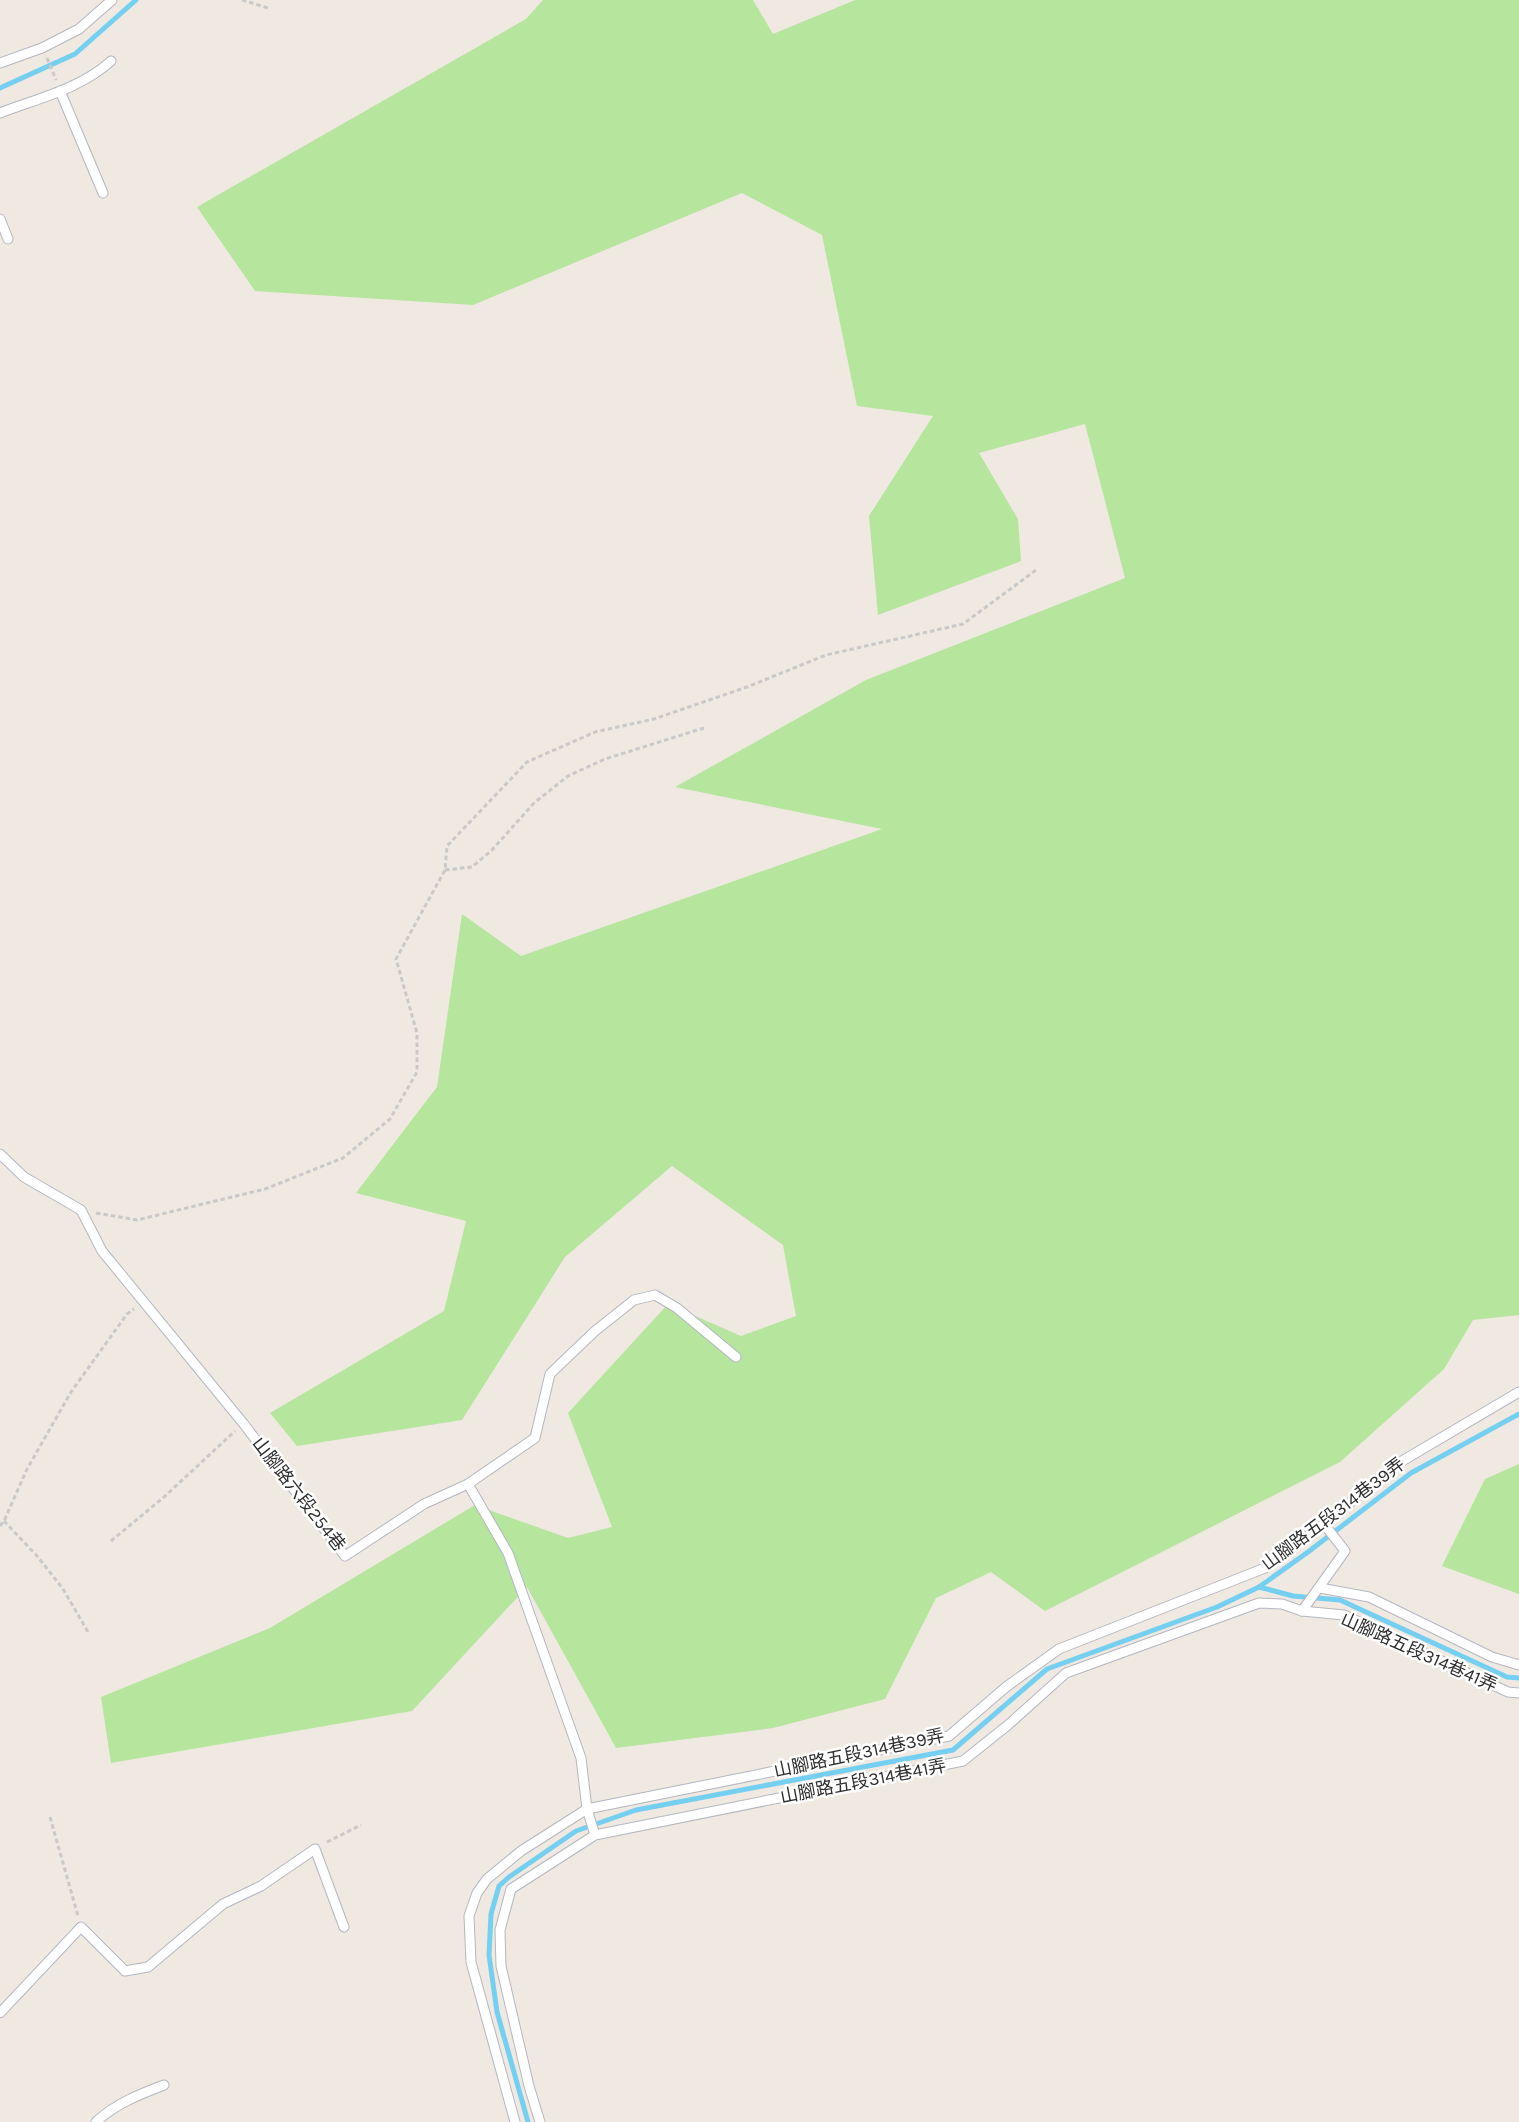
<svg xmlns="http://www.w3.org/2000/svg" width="1519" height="2122" font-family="Karla,'Noto Sans TC',sans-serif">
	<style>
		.green { fill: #b6e59e }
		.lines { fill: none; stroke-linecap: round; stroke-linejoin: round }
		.stream { stroke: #75cff0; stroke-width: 5 }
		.service-casing { stroke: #b4b7c1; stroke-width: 11 }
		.path { stroke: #c9c9c9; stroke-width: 3; stroke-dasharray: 4.5 3; stroke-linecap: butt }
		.service { stroke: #fff; stroke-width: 9 }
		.labels { text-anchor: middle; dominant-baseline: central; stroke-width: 5; stroke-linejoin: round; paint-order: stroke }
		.street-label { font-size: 18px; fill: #2e2e2e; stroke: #fff }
	</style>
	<rect width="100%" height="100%" fill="#efe9e1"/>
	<g class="green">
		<path d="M 543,0 L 753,0 L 773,34 L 855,0 L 1519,0 L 1519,1315 L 1473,1320 L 1444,1369 L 1340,1462 L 1045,1611 L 991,1572 L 936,1598 L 885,1699 L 773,1728 L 616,1748 L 527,1587 L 412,1711 L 111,1763 L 101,1697 L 270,1628 L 475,1505 L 568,1538 L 612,1527 L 568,1413 L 668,1304 L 741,1336 L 796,1316 L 783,1245 L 672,1166 L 565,1257 L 462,1420 L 297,1446 L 270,1413 L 444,1311 L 466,1221 L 356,1193 L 437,1087 L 462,914 L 521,956 L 882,829 L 675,787 L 866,680 L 1125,578 L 1085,424 L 979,453 L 1018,519 L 1021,561 L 878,615 L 869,516 L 933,416 L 857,406 L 822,235 L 742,193 L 473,305 L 255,291 L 197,207 L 526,19 Z"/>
		<path d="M 1519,1464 L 1519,1594 L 1442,1566 L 1485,1479 Z"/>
	</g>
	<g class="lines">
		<g class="stream">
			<path d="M 0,88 L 75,54 L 136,0"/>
			<path d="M 1259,1587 L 1308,1552 L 1411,1473 L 1519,1414"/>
			<path d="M 528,2122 L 497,2012 L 489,1955 L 491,1914 L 499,1886 L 509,1877 L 576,1831 L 636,1810 L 953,1750 L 1047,1669 L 1217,1607 L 1259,1587 L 1293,1596 L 1340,1600 L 1507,1677 L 1519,1678"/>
		</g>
		<defs>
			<g id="service">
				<path d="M 0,63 L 42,48 L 79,29 L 112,0"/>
				<path d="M 60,91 L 103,193"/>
				<path d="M 0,113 C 39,98 80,89 111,61"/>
				<path d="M 0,219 L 8,239"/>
				<path d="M 0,1154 L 24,1177 L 81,1210 L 102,1251 L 243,1423 L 345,1556 L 424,1504 L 468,1484 L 535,1438 L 550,1374 L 595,1331 L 634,1300 L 655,1295 L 677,1308 L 736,1357"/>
				<path d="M 468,1484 L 508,1553 L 581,1758 L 587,1809 L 595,1835"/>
				<path d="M 1320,1588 L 1369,1597 L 1492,1657 L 1519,1665"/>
				<path d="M 1302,1611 L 1345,1551 L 1324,1524"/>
				<path d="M 0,2013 L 81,1927 L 125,1971 L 148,1967 L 223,1904 L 261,1886 L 315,1849 L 344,1927"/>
				<path d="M 96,2122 C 115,2104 140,2094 164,2085"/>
				<path d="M 515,2122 L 471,1962 L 469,1916 L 477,1893 L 487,1879 L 521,1851 L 587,1809 L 949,1736 L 1006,1687 L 1059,1649 L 1265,1568 L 1324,1524 L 1397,1464 L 1519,1392"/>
				<path d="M 540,2122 L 529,2086 L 501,1966 L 500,1930 L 511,1889 L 595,1835 L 963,1761 L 1008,1725 L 1066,1673 L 1259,1603 L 1282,1604 L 1302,1611 L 1344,1615 L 1508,1692 L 1519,1693"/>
			</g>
		</defs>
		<use href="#service" class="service-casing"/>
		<g class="path">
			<path d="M 242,0 L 268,8"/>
			<path d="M 47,58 L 56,80"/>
			<path d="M 445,870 L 472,867 L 492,850 L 534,803 L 568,776 L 605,759 L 704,728"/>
			<path d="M 96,1213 L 137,1220 L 265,1189 L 343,1158 L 390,1119 L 417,1072 L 417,1033 L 396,959 L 445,870 L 447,846 L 527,762 L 595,732 L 654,719 L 747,687 L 826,655 L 963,624 L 1036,570"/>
			<path d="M 4,1521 L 38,1557 L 63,1589 L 88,1632"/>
			<path d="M 0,1526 L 4,1521 L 27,1469 L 71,1392 L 127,1314 L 134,1309"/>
			<path d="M 111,1541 L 164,1497 L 235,1431"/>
			<path d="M 50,1817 L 78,1916"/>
			<path d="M 327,1842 L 361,1825"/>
		</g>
		<use href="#service" class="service"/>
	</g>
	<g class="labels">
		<g class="street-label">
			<text transform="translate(299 1494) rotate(52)">山腳路六段254巷</text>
			<text transform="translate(1333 1514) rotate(-37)">山腳路五段314巷39弄</text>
			<text transform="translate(1419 1652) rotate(24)">山腳路五段314巷41弄</text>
			<text transform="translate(859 1753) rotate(-12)">山腳路五段314巷39弄</text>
			<text transform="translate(863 1781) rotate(-11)">山腳路五段314巷41弄</text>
		</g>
	</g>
</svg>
